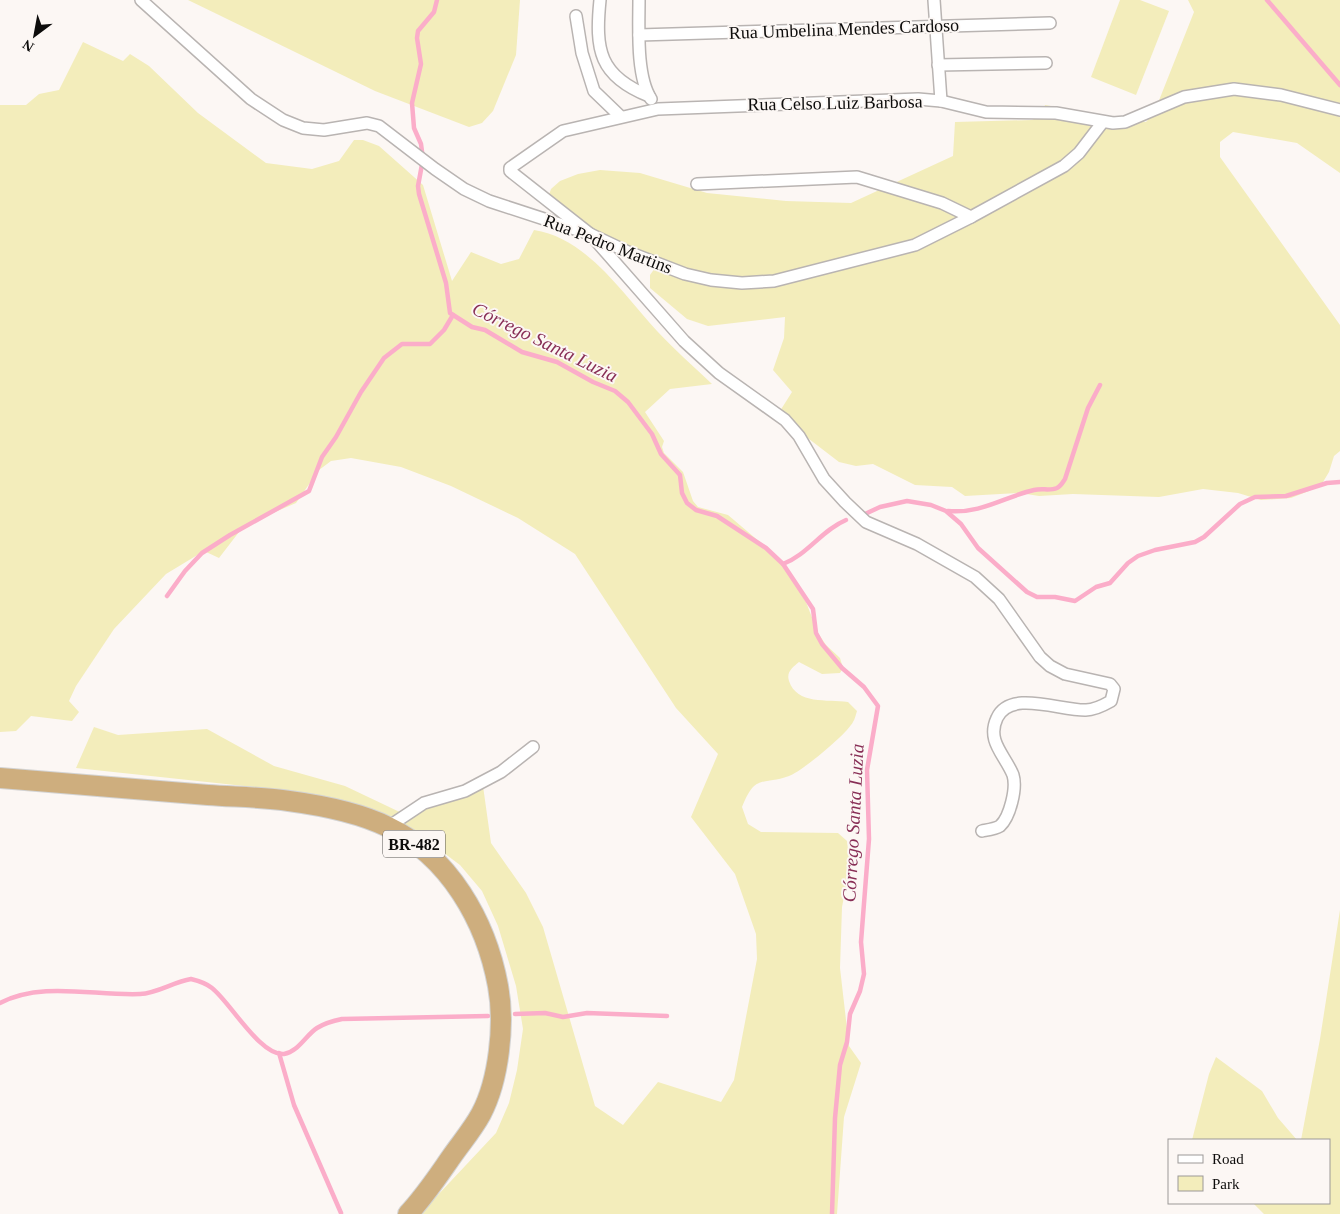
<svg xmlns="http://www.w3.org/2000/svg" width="1340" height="1214" font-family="'Times New Roman',serif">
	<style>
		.green { fill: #f3edbb }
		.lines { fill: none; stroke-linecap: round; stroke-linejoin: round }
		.stream { stroke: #fbadc9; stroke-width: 4.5 }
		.minor-casing { stroke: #b9b4b2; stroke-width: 14 }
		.trunk-casing { stroke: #d3d3d3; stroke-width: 22 }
		.minor { stroke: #fff; stroke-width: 11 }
		.trunk { stroke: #ceae7e; stroke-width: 20 }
		.labels { text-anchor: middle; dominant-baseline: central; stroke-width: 4; stroke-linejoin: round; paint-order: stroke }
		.shield { fill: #fcf7f4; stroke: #555251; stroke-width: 1 }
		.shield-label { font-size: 16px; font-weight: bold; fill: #0d0c0b }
		.street-label { font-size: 18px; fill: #0d0c0b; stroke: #fcf7f4 }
		.water-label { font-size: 19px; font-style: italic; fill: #882f56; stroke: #fcf7f4 }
	</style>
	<rect width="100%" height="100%" fill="#fcf7f4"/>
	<g class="green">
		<path d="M 188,0 L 520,0 L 516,55 L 493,111 L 482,123 L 469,127 L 375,91 Z"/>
		<path d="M 1120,0 L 1140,0 L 1169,11 L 1136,95 L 1091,77 Z"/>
		<path d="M 1188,0 L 1340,0 L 1340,173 L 1297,143 L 1233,132 L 1220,142 L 1220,157 L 1340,325 L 1340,451 L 1334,456 L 1329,472 L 1323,482 L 1309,491 L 1291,498 L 1261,500 L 1238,493 L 1203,489 L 1159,497 L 1073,494 L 1039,496 L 1020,493 L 965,496 L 952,487 L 915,485 L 873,464 L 856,466 L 839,462 L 809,439 L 780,411 L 792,392 L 773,370 L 784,338 L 785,317 L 708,326 L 687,319 L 650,288 L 650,275 L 655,268 C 621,242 583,224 547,201 L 551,189 L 560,181 L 578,174 L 600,170 L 640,173 L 707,193 L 786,201 L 851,203 L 953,156 L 955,122 L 1032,120 L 1042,115 L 1045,105 L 1146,122 L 1154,113 L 1194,12 Z"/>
		<path d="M 83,42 L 123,61 L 130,54 L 149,66 L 198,113 L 266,163 L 312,169 L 339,161 L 354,140 L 363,140 L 379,146 L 423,185 L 452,281 L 471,252 L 501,264 L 519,259 L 534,230 C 587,238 623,294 657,331 C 674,349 694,367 712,384 L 670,389 L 645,412 L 664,441 L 662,447 L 664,453 L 683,472 L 693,501 L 698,507 L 728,515 L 780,559 L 806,602 L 818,633 L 826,645 L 840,658 L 843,668 L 840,673 L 822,674 L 799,662 C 793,667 786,672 789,681 C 797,705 827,699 848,702 L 857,711 C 856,714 855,719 853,722 C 847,734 801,772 789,776 C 761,786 756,773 742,807 L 748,824 L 761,832 L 838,833 L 847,841 L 850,866 L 842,907 L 840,968 L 849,1046 L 861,1063 L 844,1117 L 837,1214 L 420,1214 L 496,1133 L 509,1103 L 517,1070 L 523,1029 L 516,986 L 498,926 L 482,891 L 460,865 L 428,841 L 344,802 L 300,792 L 76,768 L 94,727 L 118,735 L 207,729 L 274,766 L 345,786 L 406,815 L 452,800 L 483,786 L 491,843 L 526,893 L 543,927 L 595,1106 L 623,1125 L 658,1082 L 721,1102 L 734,1080 L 757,959 L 756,934 L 735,874 L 691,817 L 718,754 L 676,708 L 575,554 L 518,518 L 451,486 L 401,467 L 351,458 L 331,461 L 319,470 L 296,503 L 252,522 L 239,532 L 219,558 L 204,551 L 166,574 L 114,629 L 76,686 L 69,701 L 79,712 L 72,721 L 31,716 L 16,731 L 0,732 L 0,105 L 26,105 L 39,94 L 59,90 Z"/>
		<path d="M 1340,910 L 1340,1214 L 1264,1214 L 1253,1203 L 1329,1203 L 1329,1140 L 1301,1140 L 1320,1039 Z"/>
		<path d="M 1216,1057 L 1262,1091 L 1278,1118 L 1297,1140 L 1192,1140 L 1209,1074 Z"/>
	</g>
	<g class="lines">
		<g class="stream">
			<path d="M 437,0 L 434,12 L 418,31 L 417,38 L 421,64 L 412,103 L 414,128 L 421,144 L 423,159 L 418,186 L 419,194 L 446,283 L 450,313 L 472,327 L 485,330 L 522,352 L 557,362 L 593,382 L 615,391 L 628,402 L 652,434 L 661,454 L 680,475 L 682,493 L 687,503 L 696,510 L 717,516 L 766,548 L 783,564 L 813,609 L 816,633 L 822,644 L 842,668 L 864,687 L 878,706 L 867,770 L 869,839 L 861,942 L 864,974 L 860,991 L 850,1014 L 847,1042 L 840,1065 L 835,1118 L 832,1214"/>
			<path d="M 1267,0 L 1340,85"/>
			<path d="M 948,511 C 981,514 1004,497 1034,490 C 1042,488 1050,491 1057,488 C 1061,486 1063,482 1065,479 L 1088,408 L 1100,385"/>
			<path d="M 865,514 L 880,507 L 907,501 L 931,505 L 946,511 L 961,524 L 978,548 L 1027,592 L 1037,597 L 1055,597 L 1075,601 L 1096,587 L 1110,583 L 1128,563 L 1138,556 L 1155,550 L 1195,542 L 1204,537 L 1240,504 L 1255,497 L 1286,496 L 1327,483 L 1340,482"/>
			<path d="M 783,564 C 807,555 822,530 846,520"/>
			<path d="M 167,596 L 185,571 L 202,553 L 230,535 L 309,491 L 322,457 L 336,437 L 361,392 L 384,358 L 402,344 L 430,344 L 444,330 L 453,315"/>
			<path d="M 0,1003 C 42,981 94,996 140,994 C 158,993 173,982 191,979 C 199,981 206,983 212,988 C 230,1002 260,1056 284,1054 C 298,1052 306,1035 317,1028 C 325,1023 332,1021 342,1019 L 488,1016"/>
			<path d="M 515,1014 L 545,1013 L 563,1017 L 587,1013 L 667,1016"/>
			<path d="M 279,1053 L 294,1105 L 341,1213"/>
		</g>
		<defs>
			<g id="minor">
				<path d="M 141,0 L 251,99 L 283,120 L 303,128 L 324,130 L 367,123 L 379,126 L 435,169 L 464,189 L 489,201 L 590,234 L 628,252 L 685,274 L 711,280 L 742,283 L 774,281 L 915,245 L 971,217 L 1064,166 L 1079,153 L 1102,123"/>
				<path d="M 600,0 C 595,50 599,76 649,96"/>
				<path d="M 639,0 C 639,28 636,76 651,99"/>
				<path d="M 934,0 L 941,101"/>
				<path d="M 576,16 L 582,53 L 594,91 L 620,116"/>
				<path d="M 639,35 L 1050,23"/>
				<path d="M 938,65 L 1046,63"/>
				<path d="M 697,184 L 857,177 L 942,203 L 971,217"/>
				<path d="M 388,827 L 424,803 L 465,791 L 501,772 L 533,747"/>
				<path d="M 982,831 C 987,830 995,829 1000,826 C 1010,817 1017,788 1013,775 C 1005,755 986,741 997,718 C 1010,689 1061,711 1086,710 C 1095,710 1104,705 1111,701 L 1114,689 L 1110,684 L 1065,674 L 1050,666 L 1040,657 L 999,599 L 975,577 L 917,544 L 866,522 L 845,502 L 824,479 L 799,436 L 785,420 L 719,373 L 684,341 L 590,234 L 510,171 L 510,168 L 563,131 L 658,109 L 918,99 L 941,101 L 986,112 L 1056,113 L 1113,123 L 1125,122 L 1184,97 L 1234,89 L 1281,95 L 1340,110"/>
			</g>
			<path id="trunk" d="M 0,778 C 69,784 139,789 208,795 C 235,797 262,797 289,801 C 319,805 360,813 388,827 C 449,856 486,921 498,986 C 505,1024 499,1080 481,1114 C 473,1129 461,1143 452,1156 C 438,1176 425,1196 408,1214"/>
		</defs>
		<use href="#minor" class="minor-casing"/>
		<use href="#trunk" class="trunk-casing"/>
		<use href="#minor" class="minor"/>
		<use href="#trunk" class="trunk"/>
	</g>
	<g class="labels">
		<rect class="shield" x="383" y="830.5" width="62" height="27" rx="4"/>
		<g class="shield-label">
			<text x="414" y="844">BR-482</text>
		</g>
		<g class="street-label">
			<text transform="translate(844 29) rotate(-2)">Rua Umbelina Mendes Cardoso</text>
			<text transform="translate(835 103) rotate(-1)">Rua Celso Luiz Barbosa</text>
			<text transform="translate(608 244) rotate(21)">Rua Pedro Martins</text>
		</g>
		<g class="water-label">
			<text transform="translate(545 342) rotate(26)">Córrego Santa Luzia</text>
			<text transform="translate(853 823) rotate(-87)">Córrego Santa Luzia</text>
		</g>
	</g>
	<rect x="1168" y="1139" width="162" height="65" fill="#fcf7f4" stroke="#9c9997"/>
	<rect x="1178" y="1155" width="25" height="8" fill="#ffffff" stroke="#9c9997"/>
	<text x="1212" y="1164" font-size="15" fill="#0d0c0b">Road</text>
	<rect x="1178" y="1176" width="25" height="15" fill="#f3edbb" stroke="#9c9997"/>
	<text x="1212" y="1189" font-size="15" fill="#0d0c0b">Park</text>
	<g transform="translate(35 35) rotate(212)" stroke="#fcf7f4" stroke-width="4" paint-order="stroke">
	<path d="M0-4L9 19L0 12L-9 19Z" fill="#0d0c0b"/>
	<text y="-8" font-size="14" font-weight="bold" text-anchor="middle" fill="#0d0c0b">N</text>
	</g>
</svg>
